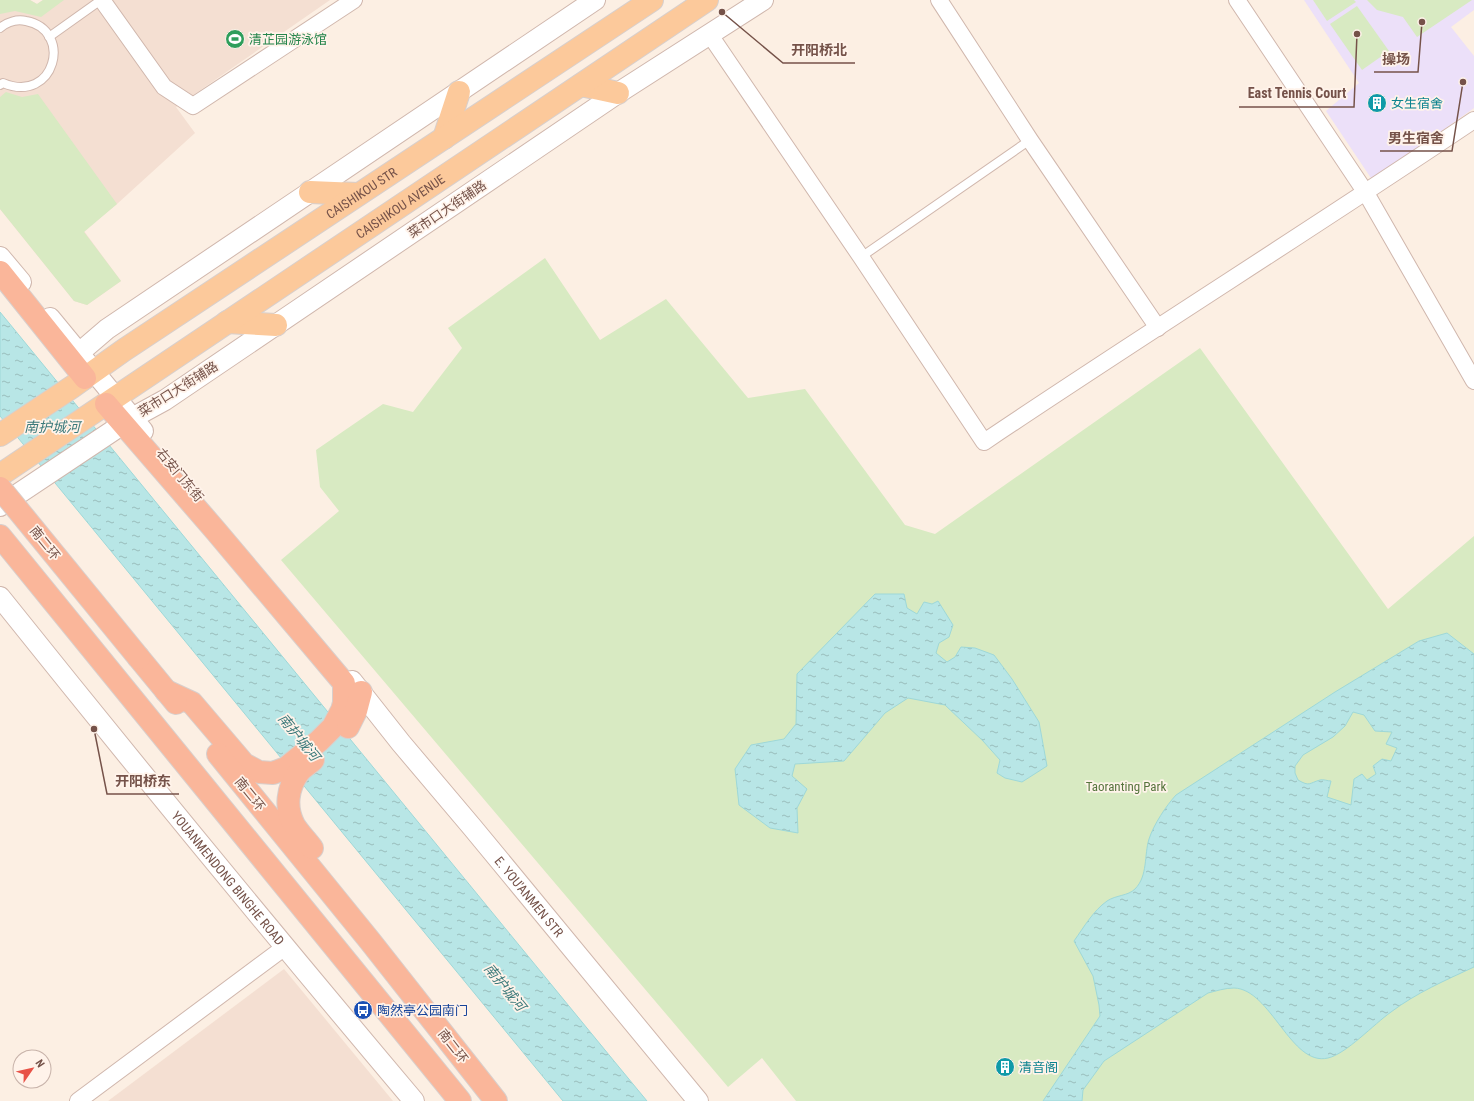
<svg xmlns="http://www.w3.org/2000/svg" width="1474" height="1101" font-family="'Roboto Condensed','Noto Sans SC',sans-serif">
	<style>
		.residential { fill: #f4dfd2 }
		.education { fill: #ece0f9 }
		.green { fill: #d8eac2 }
		.water { fill: url(#water-ripples); stroke: #9ed8d8; fill-rule: evenodd }
		.lines { fill: none; stroke-linecap: round; stroke-linejoin: round }
		.service-casing { stroke: #d0b7ad; stroke-width: 10 }
		.minor-casing { stroke: #d0b7ad; stroke-width: 18 }
		.tertiary-casing { stroke: #d0b7ad; stroke-width: 22 }
		.primary-casing { stroke: #d8cfcc; stroke-width: 24 }
		.trunk-casing { stroke: #d8cfcc; stroke-width: 24 }
		.service { stroke: #fff; stroke-width: 8 }
		.minor { stroke: #fff; stroke-width: 16 }
		.tertiary { stroke: #fff; stroke-width: 20 }
		.primary { stroke: #fcc99b; stroke-width: 22 }
		.trunk { stroke: #fab69a; stroke-width: 22 }
		.trunk-bridge-casing { stroke: #d8cfcc; stroke-width: 24; stroke-linecap: butt }
		.trunk-bridge { stroke: #fab69a; stroke-width: 22 }
		.labels { text-anchor: middle; dominant-baseline: central; stroke-width: 3.5; stroke-linejoin: round; paint-order: stroke }
		.leisure-label { font-size: 13px; fill: #27864d; stroke: #fff3ea; text-anchor: start }
		.culture-label { font-size: 13px; fill: #0d838f; stroke: #fff3ea; text-anchor: start }
		.street-label { font-size: 13px; fill: #755249; stroke: #fff3ea }
		.park-label { font-size: 13px; fill: #57753e; stroke: #fff3ea }
		.transit-label { font-size: 13px; fill: #164399; stroke: #fff3ea; text-anchor: start }
		.water-label { font-size: 14px; font-style: italic; fill: #3c7a7b; stroke: #fff3ea }
		.leader { fill: none; stroke: #755249; stroke-width: 1.5 }
		.callout-dot { fill: #755249; stroke: #fff3ea; stroke-width: 1.5 }
		.callout-label { font-size: 14px; text-anchor: middle; font-weight: bold; fill: #755249; stroke: #fff3ea; stroke-width: 3.5; stroke-linejoin: round; paint-order: stroke }
	</style>
	<defs>
		<pattern id="water-ripples" width="26" height="14" patternUnits="userSpaceOnUse"><rect width="26" height="14" fill="#b8e6e6"/><path d="M2 4q2-2 4 0t4 0M15 11q2-2 4 0t4 0" fill="none" stroke="#9abdbc"/></pattern>
	</defs>
	<rect width="100%" height="100%" fill="#fcefe3"/>
	<g class="residential">
		<path d="M 0,0 L 30,0 L 37,4 L 43,0 L 330,0 L 176,107 L 195,133 L 117,204 L 84,231 L 121,281 L 87,305 L 74,301 L 0,209 Z"/>
		<path d="M 284,969 L 393,1101 L 108,1101 Z"/>
	</g>
	<path class="education" d="M 1304,0 L 1474,0 L 1474,10 L 1451,27 L 1474,56 L 1474,108 L 1443,130 L 1375,184 L 1326,111 L 1359,83 Z"/>
	<g class="green">
		<path d="M 0,0 L 30,0 L 37,4 L 43,0 L 64,0 L 41,17 L 15,11 L 0,14 Z"/>
		<path d="M 1313,0 L 1354,0 L 1356,2 L 1327,21 Z"/>
		<path d="M 1367,0 L 1472,0 L 1417,37 L 1403,17 L 1377,10 Z"/>
		<path d="M 1357,6 L 1389,51 L 1362,70 L 1330,24 Z"/>
		<path d="M 6,92 L 22,97 L 38,94 L 117,204 L 84,232 L 121,281 L 87,305 L 74,301 L 0,209 L 0,97 Z"/>
		<path d="M 545,258 L 600,340 L 666,299 L 748,398 L 805,389 L 905,525 L 935,534 L 1200,348 L 1388,609 L 1474,536 L 1474,1101 L 796,1101 L 762,1058 L 728,1087 L 281,560 L 339,511 L 320,487 L 316,450 L 383,404 L 413,412 L 462,348 L 448,328 Z"/>
	</g>
	<g class="water">
		<path d="M 0,312 L 614,1061 L 647,1101 L 563,1101 L 0,416 Z"/>
		<path d="M 875,594 L 904,594 L 907,608 L 917,614 L 924,602 L 932,604 L 938,601 L 953,625 L 949,637 L 939,643 L 936,653 L 947,662 L 955,657 L 961,647 L 975,648 L 994,655 L 1012,679 L 1039,722 L 1047,766 L 1022,782 L 1005,778 L 997,773 L 1000,760 L 983,741 L 945,705 L 908,698 L 885,713 L 844,761 L 795,764 L 792,776 L 807,789 L 797,808 L 798,833 L 770,828 L 739,805 L 735,769 L 751,745 L 784,739 L 796,724 L 797,674 Z"/>
		<path d="M 1447,633 L 1474,654 L 1474,967 C 1446,980 1416,993 1391,1012 C 1374,1024 1346,1054 1328,1058 C 1291,1067 1271,989 1234,988 C 1225,988 1216,991 1208,993 L 1104,1061 L 1083,1090 L 1082,1101 L 1043,1101 L 1100,1016 L 1099,1005 L 1093,976 L 1074,941 C 1084,927 1093,911 1107,901 C 1116,895 1128,896 1135,889 C 1148,876 1144,855 1149,839 C 1154,824 1166,806 1176,795 L 1335,692 L 1419,641 ZM 1353,712 L 1364,715 L 1375,731 L 1392,732 L 1386,744 L 1397,748 L 1391,761 L 1382,759 L 1373,766 L 1376,774 L 1367,780 L 1362,774 L 1354,779 L 1351,805 L 1327,797 L 1331,781 C 1328,781 1323,779 1320,780 C 1309,783 1310,787 1298,780 L 1295,773 L 1295,766 L 1303,755 L 1333,737 L 1345,726 Z"/>
	</g>
	<g class="lines">
		<defs>
			<g id="service">
				<path d="M 0,28 C 7,22 17,19 26,21 C 74,30 55,105 3,83 L 0,85"/>
				<path d="M 49,37 L 101,0"/>
				<path d="M 861,257 L 1030,140"/>
			</g>
			<g id="minor">
				<path d="M 102,0 L 164,87 L 193,106 L 354,0"/>
				<path d="M 939,0 L 1030,140 L 1158,328"/>
				<path d="M 1237,0 L 1366,193 L 1474,381"/>
				<path d="M 710,35 L 861,257 L 984,442 C 1146,333 1312,229 1474,120"/>
				<path d="M 78,1101 L 285,947"/>
			</g>
			<g id="tertiary">
				<path d="M 0,257 L 21,282"/>
				<path d="M 50,318 L 143,431"/>
				<path d="M 79,353 L 107,329 L 595,0"/>
				<path d="M 0,506 L 132,418 L 165,400 L 618,93 L 763,0"/>
				<path id="s1" d="M 0,597 C 136,767 274,935 414,1101"/>
				<path id="s2" d="M 352,681 L 401,743 L 472,827 L 698,1101"/>
			</g>
			<g id="primary">
				<path d="M 581,85 L 618,93"/>
				<path d="M 444,138 L 459,92"/>
				<path d="M 310,192 L 358,194"/>
				<path d="M 227,322 L 276,325"/>
				<path id="s3" d="M 0,435 L 72,387 L 124,350 L 652,0"/>
				<path id="s4" d="M 0,475 L 707,0"/>
			</g>
			<g id="trunk">
				<path d="M 0,272 L 85,378"/>
				<path d="M 106,404 L 215,530 L 344,683 L 344,703 L 342,710 L 333,727 L 319,741 L 286,768 L 273,773 L 259,772 L 244,764 L 192,703 L 166,691"/>
				<path d="M 0,536 L 460,1101"/>
				<path d="M 139,658 L 176,703"/>
				<path d="M 348,727 L 356,711 L 361,692"/>
				<path d="M 218,754 L 370,941 L 496,1101"/>
				<path d="M 312,848 C 306,840 299,833 294,825 C 285,808 287,788 299,772 C 303,767 309,764 313,760"/>
			</g>
		</defs>
		<use href="#service" class="service-casing"/>
		<use href="#minor" class="minor-casing"/>
		<use href="#tertiary" class="tertiary-casing"/>
		<use href="#primary" class="primary-casing"/>
		<use href="#trunk" class="trunk-casing"/>
		<use href="#service" class="service"/>
		<use href="#minor" class="minor"/>
		<use href="#tertiary" class="tertiary"/>
		<use href="#primary" class="primary"/>
		<use href="#trunk" class="trunk"/>
		<defs>
			<path id="trunk-bridge" d="M 0,488 L 139,658"/>
		</defs>
		<use href="#trunk-bridge" class="trunk-bridge-casing"/>
		<use href="#trunk-bridge" class="trunk-bridge"/>
	</g>
	<defs>
		<symbol id="stadium-disc" viewBox="-11 -11 22 22"><circle r="9.5" fill="#2e9e5b" stroke="#fff3ea"/><path d="M0-5a6.5 5 0 1 0 0 10a6.5 5 0 1 0 0-10ZM-3.5-1.8h7v3.6h-7Z" fill="#fff"/></symbol>
		<symbol id="building-disc" viewBox="-11 -11 22 22"><circle r="9.5" fill="#0f9aa8" stroke="#fff3ea"/><path d="M-4-6H4V6H1V3H-1V6H-4ZM-2.5-4.3h1.7v1.8h-1.7ZM.8-4.3h1.7v1.8H.8ZM-2.5-1h1.7V.8h-1.7ZM.8-1h1.7V.8H.8Z" fill="#fff"/></symbol>
		<symbol id="bus-disc" viewBox="-11 -11 22 22"><circle r="9.5" fill="#1a4fb4" stroke="#fff3ea"/><path d="M-5-6H5V4H4V6H2V4H-2V6H-4V4H-5ZM-3.5-4V0h7V-4ZM-3.5 1.2v1.5H-2V1.2ZM2 1.2v1.5H3.5V1.2Z" fill="#fff"/></symbol>
	</defs>
	<g fill-rule="evenodd">
		<use href="#stadium-disc" x="224" y="28" width="22" height="22"/>
		<use href="#building-disc" x="1366" y="92" width="22" height="22"/>
		<use href="#bus-disc" x="352" y="999" width="22" height="22"/>
		<use href="#building-disc" x="994" y="1056" width="22" height="22"/>
	</g>
	<g class="labels">
		<g class="leisure-label">
			<text x="249" y="39">清芷园游泳馆</text>
		</g>
		<g class="culture-label">
			<text x="1391" y="103">女生宿舍</text>
			<text x="1019" y="1067">清音阁</text>
		</g>
		<g class="street-label">
			<text stroke="none"><textPath href="#s3" startOffset="435">CAISHIKOU STR</textPath></text>
			<text stroke="none"><textPath href="#s4" startOffset="482">CAISHIKOU AVENUE</textPath></text>
			<text transform="translate(447 209) rotate(-34)">菜市口大街辅路</text>
			<text transform="translate(178 389) rotate(-32)">菜市口大街辅路</text>
			<text transform="translate(180 475) rotate(50)">右安门东街</text>
			<text transform="translate(45 543) rotate(51)">南二环</text>
			<text transform="translate(250 794) rotate(51)">南二环</text>
			<text stroke="none"><textPath href="#s1" startOffset="362">YOUANMENDONG BINGHE ROAD</textPath></text>
			<text stroke="none"><textPath href="#s2" startOffset="279">E. YOU'ANMEN STR</textPath></text>
			<text transform="translate(453 1046) rotate(52)">南二环</text>
		</g>
		<g class="park-label">
			<text x="1126" y="786">Taoranting Park</text>
		</g>
		<g class="transit-label">
			<text x="377" y="1010">陶然亭公园南门</text>
		</g>
		<g class="water-label">
			<text x="52" y="427">南护城河</text>
			<text transform="translate(299 737) rotate(51)">南护城河</text>
			<text transform="translate(505 987) rotate(51)">南护城河</text>
		</g>
	</g>
	<path class="leader" d="M722 12L783 63H855M1422 22L1418 72H1374M1357 34L1354 107H1239M1463 82L1452 151H1380M94 729L107 794H179"/>
	<g class="callout-dot">
		<circle cx="722" cy="12" r="4"/>
		<circle cx="1422" cy="22" r="4"/>
		<circle cx="1357" cy="34" r="4"/>
		<circle cx="1463" cy="82" r="4"/>
		<circle cx="94" cy="729" r="4"/>
	</g>
	<g class="callout-label">
		<text x="819" y="55">开阳桥北</text>
		<text x="1396" y="64">操场</text>
		<text x="1297" y="98">East Tennis Court</text>
		<text x="1416" y="143">男生宿舍</text>
		<text x="143" y="786">开阳桥东</text>
	</g>
	<g transform="translate(32 1069) rotate(56)"><circle r="19" fill="#fff3ea" stroke="#c8b3aa"/>
	<path d="M0-3L7 15L0 10L-7 15Z" fill="#e85247"/>
	<text y="-6" font-size="11" font-weight="bold" text-anchor="middle" fill="#755249">N</text>
	</g>
</svg>
